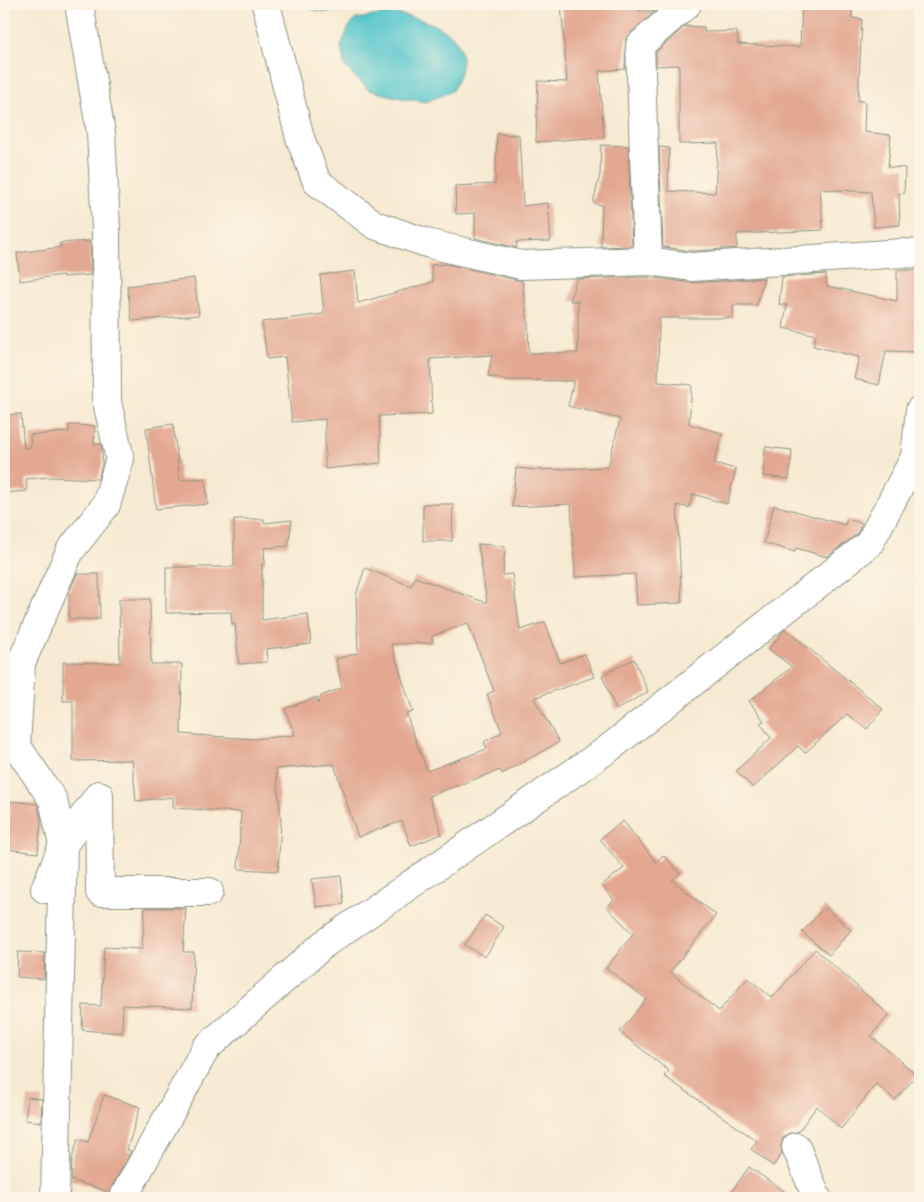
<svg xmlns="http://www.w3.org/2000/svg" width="924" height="1202" font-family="'Architects Daughter',sans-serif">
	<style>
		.water { fill: #59c7cd; stroke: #3c8280 }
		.building { fill: #e3a892; fill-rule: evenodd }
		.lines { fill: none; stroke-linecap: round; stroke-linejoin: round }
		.street-casing { stroke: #8b9483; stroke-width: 30 }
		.street { stroke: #fff; stroke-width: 28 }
	</style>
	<rect width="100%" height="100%" fill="#fcf5e5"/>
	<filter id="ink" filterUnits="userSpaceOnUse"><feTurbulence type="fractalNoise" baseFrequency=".02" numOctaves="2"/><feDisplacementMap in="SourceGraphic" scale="10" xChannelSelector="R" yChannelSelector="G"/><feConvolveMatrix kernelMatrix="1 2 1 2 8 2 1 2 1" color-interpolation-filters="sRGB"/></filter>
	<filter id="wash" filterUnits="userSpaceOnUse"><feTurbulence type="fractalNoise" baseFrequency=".0096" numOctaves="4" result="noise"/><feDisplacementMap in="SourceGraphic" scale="20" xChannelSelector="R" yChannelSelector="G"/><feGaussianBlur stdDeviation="1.12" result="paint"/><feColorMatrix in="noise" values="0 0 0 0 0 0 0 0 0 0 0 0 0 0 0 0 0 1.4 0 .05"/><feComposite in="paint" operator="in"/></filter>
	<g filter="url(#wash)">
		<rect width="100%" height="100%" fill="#f7ead2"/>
		<g class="water">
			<path d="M 300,4 L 356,4 L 354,7 C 337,14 316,14 300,4 Z"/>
			<path d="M 392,13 C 438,22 482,36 452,91 L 426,102 L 401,98 L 369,90 L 345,67 L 341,46 L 349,27 L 356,19 Z"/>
		</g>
		<g id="blocks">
			<g class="building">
				<path d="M 561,4 L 638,4 L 639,11 L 655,11 L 626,38 L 625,69 L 599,71 L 604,137 L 536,142 L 538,81 L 567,82 Z"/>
				<path d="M 802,4 L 852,4 L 852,18 L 862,19 L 858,101 L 865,101 L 864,132 L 891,135 L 888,167 L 905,168 L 904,194 L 899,193 L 900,225 L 874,227 L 871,192 L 820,189 L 823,230 L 737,234 L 737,248 L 693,251 L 663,247 L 659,147 L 669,148 L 668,191 L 715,193 L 718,143 L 679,144 L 679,65 L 656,66 L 656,52 L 685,26 L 704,27 L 704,32 L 737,31 L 738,44 L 800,47 Z"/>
				<path d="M 497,134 L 519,135 L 523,206 L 548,203 L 551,241 L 516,242 L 517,248 L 475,238 L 475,213 L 456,214 L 455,186 L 495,184 Z"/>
				<path d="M 601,145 L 628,146 L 632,246 L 601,247 L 602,205 L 593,203 L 600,175 Z"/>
				<path d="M 90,241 L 91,275 L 63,277 L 63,275 L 20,281 L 17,253 L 61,247 L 60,243 Z"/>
				<path d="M 446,264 L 522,281 L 528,324 L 529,353 L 578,353 L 578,301 L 570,301 L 576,279 L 647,277 L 693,283 L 764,278 L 757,305 L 733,305 L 733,318 L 659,318 L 658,382 L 692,385 L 689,424 L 722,433 L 714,463 L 736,469 L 727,504 L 693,494 L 689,508 L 677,505 L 682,603 L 637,605 L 635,574 L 575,577 L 571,504 L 512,507 L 516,468 L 539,470 L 608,467 L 620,419 L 568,406 L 574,381 L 508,380 L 488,376 L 492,355 L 430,359 L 432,414 L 379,416 L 381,463 L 325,469 L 325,419 L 292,422 L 285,357 L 267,359 L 262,322 L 324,314 L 320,275 L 355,271 L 358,303 L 433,282 L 431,265 Z"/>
				<path d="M 897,270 L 920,270 L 920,352 L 886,351 L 879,385 L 854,379 L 859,357 L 813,346 L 816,335 L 783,328 L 787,305 L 779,305 L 782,277 L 826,274 L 827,286 L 897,301 Z"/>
				<path d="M 194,278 L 199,315 L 132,321 L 127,286 Z"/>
				<path d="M 21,414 L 24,448 L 31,447 L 30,435 L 69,432 L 69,425 L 95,426 L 94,444 L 101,444 L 102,452 L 102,465 L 98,479 L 50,477 L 26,479 L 27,491 L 4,493 L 4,415 Z"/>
				<path d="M 173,424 L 180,480 L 205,478 L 208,504 L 156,509 L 146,428 Z"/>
				<path d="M 765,447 L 792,450 L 789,479 L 763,476 Z"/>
				<path d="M 423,504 L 453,504 L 452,541 L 423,541 Z"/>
				<path d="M 774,505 L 845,525 L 847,519 L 862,523 L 857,534 L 827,557 L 796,548 L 795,552 L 764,543 Z"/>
				<path d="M 234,519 L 264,519 L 264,523 L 292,520 L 288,546 L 264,548 L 265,564 L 262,564 L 262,620 L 308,614 L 311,644 L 266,649 L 267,662 L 239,664 L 235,624 L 232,624 L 231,612 L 166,613 L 166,567 L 234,567 Z"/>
				<path d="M 478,544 L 505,546 L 503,575 L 512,574 L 520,630 L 545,622 L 560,663 L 585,654 L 594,677 L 534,698 L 559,742 L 502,774 L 500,770 L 429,796 L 442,834 L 411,846 L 402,821 L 358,837 L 334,764 L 276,769 L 281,821 L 278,871 L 238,869 L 241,812 L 173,808 L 173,797 L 136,801 L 132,760 L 73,761 L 73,701 L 63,701 L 63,662 L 120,663 L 119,599 L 150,599 L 151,664 L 182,664 L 181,734 L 254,739 L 295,735 L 285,709 L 317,697 L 318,704 L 321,696 L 342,688 L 336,659 L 358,653 L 356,595 L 365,568 L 411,586 L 415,577 L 487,603 ZM 468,623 L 494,691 L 487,694 L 502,732 L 484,742 L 487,749 L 427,771 L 406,714 L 413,712 L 391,644 L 432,643 L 432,636 Z"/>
				<path d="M 77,574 L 99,574 L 100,619 L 69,619 L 69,592 Z"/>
				<path d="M 785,629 L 883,709 L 867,729 L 847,714 L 805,753 L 798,746 L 753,788 L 736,771 L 771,738 L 760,723 L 764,721 L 749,701 L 792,667 L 769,649 Z"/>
				<path d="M 634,659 L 648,692 L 616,710 L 602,675 Z"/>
				<path d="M 11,801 L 37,804 L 38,806 L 41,820 L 38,853 L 6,849 Z"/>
				<path d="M 623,821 L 656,862 L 663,855 L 680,873 L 672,880 L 716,915 L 670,972 L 719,1011 L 748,978 L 772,998 L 815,949 L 889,1015 L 871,1036 L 917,1075 L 895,1100 L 876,1084 L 841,1129 L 817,1106 L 798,1132 L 790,1133 L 783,1138 L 781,1145 L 782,1153 L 773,1166 L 751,1149 L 757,1141 L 664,1076 L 669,1071 L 620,1032 L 646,999 L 606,968 L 633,934 L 607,907 L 614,900 L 602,885 L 624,868 L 600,839 Z"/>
				<path d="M 341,876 L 344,904 L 316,907 L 312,879 Z"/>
				<path d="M 825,907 L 851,930 L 829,955 L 802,932 Z"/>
				<path d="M 145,908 L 186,908 L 183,952 L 194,952 L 192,1008 L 123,1005 L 122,1033 L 82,1030 L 83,1005 L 101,1006 L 104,947 L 142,949 Z"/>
				<path d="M 485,915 L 504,927 L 485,957 L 465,945 Z"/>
				<path d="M 18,952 L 45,953 L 44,979 L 17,977 Z"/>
				<path d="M 104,1095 L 140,1107 L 127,1150 L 131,1151 L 109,1192 L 71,1180 L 72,1159 L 78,1139 L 88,1142 Z"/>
				<path d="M 28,1097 L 42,1099 L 41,1122 L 25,1120 Z"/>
				<path d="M 749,1167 L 794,1198 L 727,1198 Z"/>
			</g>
		</g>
	</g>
	<g filter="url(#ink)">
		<use href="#blocks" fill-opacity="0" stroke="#8b9483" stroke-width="1"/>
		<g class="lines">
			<defs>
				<g id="street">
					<path d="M 266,4 L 300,138 L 317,182 L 375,225 L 430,244 L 521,265 L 648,261 L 692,267 L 903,253 L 920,254"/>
					<path d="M 648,261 L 640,45 L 687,4"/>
					<path d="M 45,889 L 63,845 L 53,800 L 16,745 L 21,663 L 70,551 L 106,505 L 120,459 L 107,402 L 106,228 L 101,133 L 79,4"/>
					<path d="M 796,1147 L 817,1198"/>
					<path d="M 55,1198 L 63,845 L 99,795 L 100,892 L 209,892"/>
					<path d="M 123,1198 L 206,1048 L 324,944 L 608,749 L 869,544 L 915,457 L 920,410"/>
				</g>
			</defs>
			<use href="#street" class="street-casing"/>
			<use href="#street" class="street"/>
		</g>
	</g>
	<rect width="924" height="1202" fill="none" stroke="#fcf5e5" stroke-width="20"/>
</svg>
